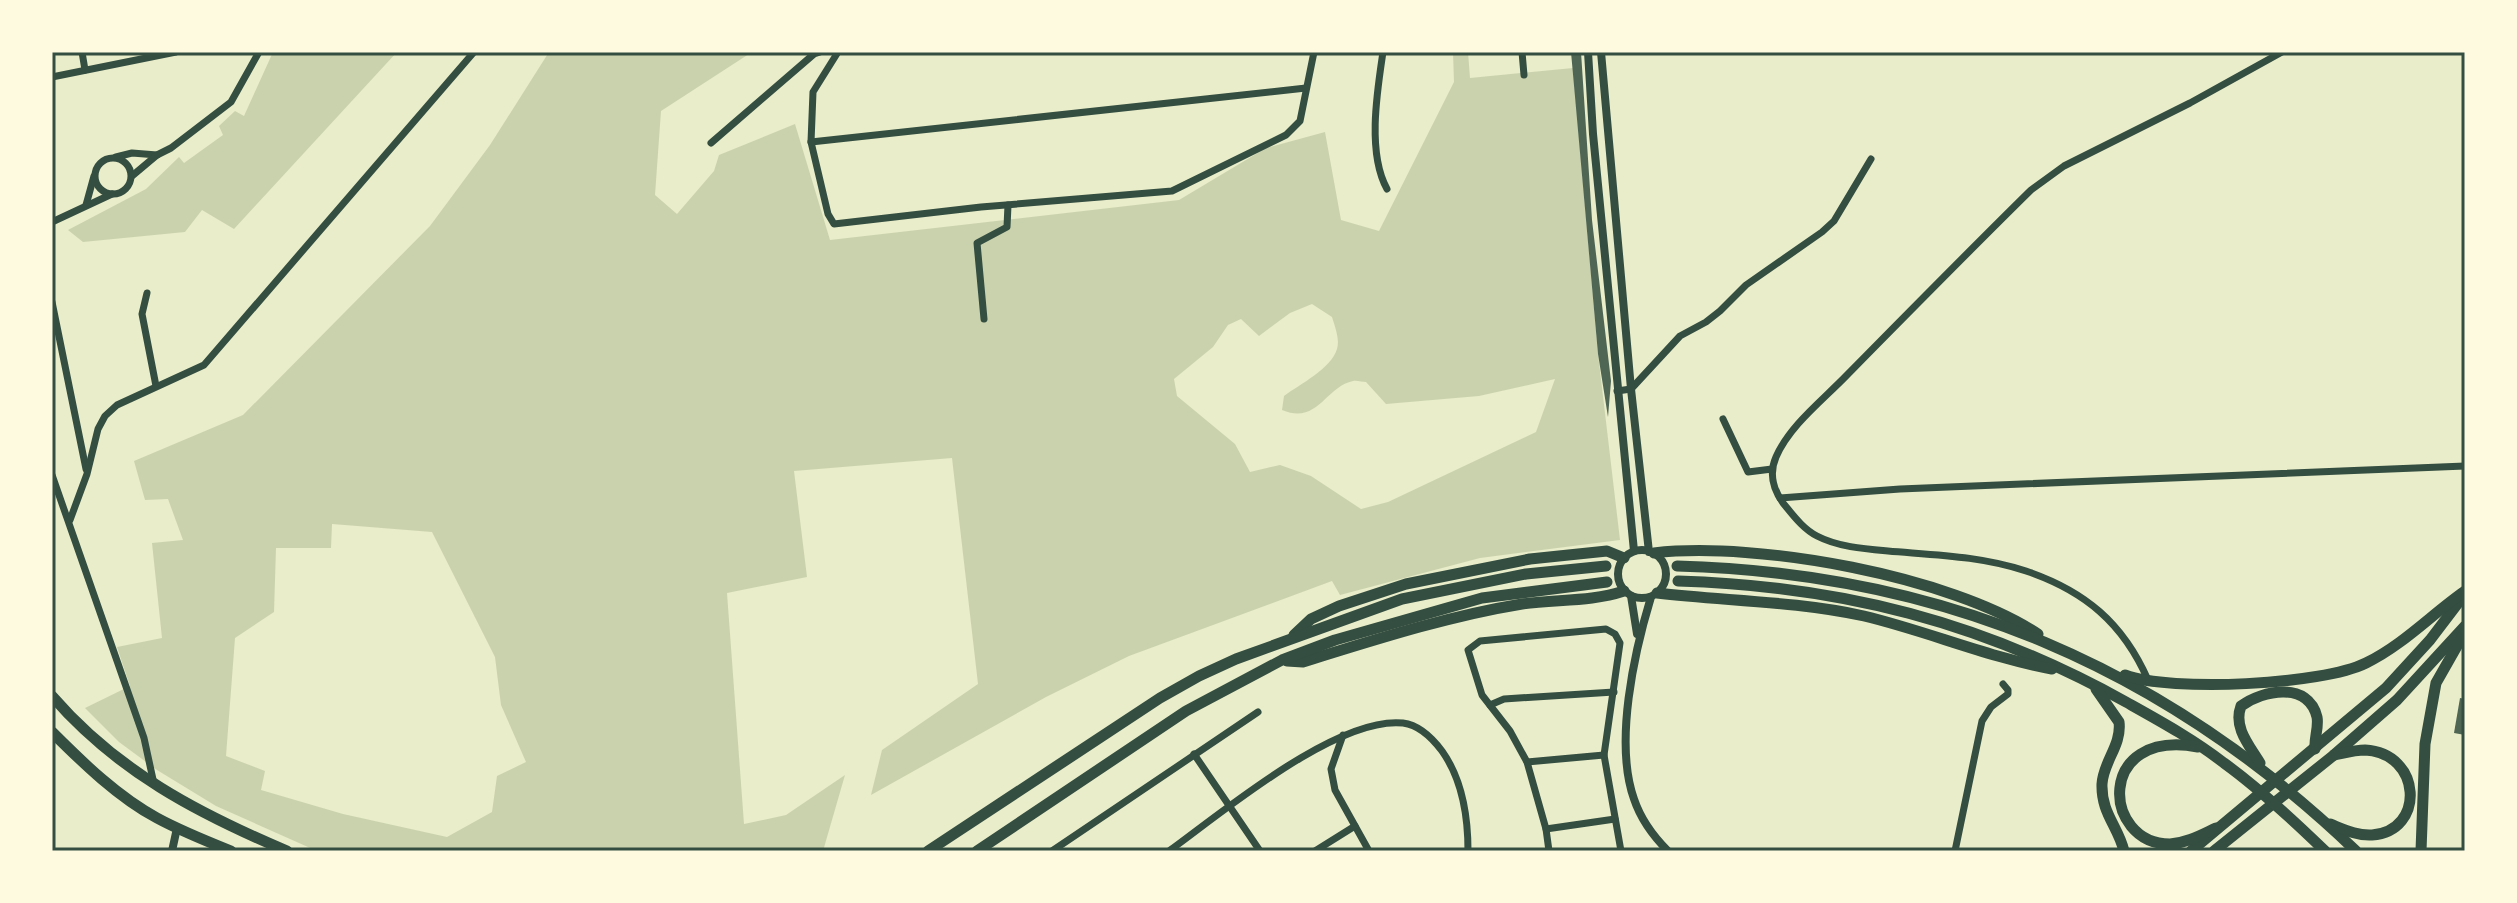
<svg xmlns="http://www.w3.org/2000/svg" width="2517" height="903" font-family="Quicksand,sans-serif">
	<style>
		.green { fill: #cad2ad; fill-rule: evenodd }
		.building { fill: #4f6655 }
		.lines { fill: none; stroke-linecap: round; stroke-linejoin: round }
		.minor { stroke: #344e41; stroke-width: 7 }
		.tertiary { stroke: #344e41; stroke-width: 8 }
		.primary { stroke: #344e41; stroke-width: 11 }
		.trunk { stroke: #344e41; stroke-width: 11 }
		.neatline { fill: none; stroke: #344e41; stroke-width: 3 }
	</style>
	<rect width="100%" height="100%" fill="#e9edc9"/>
	<g class="green">
		<path d="M 273,52 L 397,52 L 234,229 L 202,210 L 185,232 L 83,242 L 68,230 L 146,189 L 179,157 L 184,163 L 223,135 L 219,126 L 235,111 L 244,116 Z"/>
		<path d="M 549,52 L 752,52 L 661,111 L 655,195 L 677,214 L 714,171 L 719,155 L 795,124 L 830,240 L 1179,200 L 1266,148 L 1325,132 L 1341,220 L 1379,231 L 1454,82 L 1453,52 L 1468,52 L 1470,78 L 1573,68 L 1598,354 L 1620,540 L 1480,558 L 1340,595 L 1332,581 L 1129,656 L 1046,697 L 871,795 L 882,750 L 978,684 L 952,458 L 794,471 L 807,577 L 727,593 L 744,824 L 786,815 L 845,775 L 823,851 L 317,851 L 216,806 L 157,770 L 119,742 L 85,708 L 130,686 L 117,647 L 162,638 L 152,543 L 183,540 L 168,499 L 145,500 L 134,461 L 243,415 L 430,226 L 490,145 ZM 1312,304 L 1332,317 C 1335,327 1340,339 1337,349 C 1331,369 1300,384 1284,396 L 1282,410 C 1318,425 1325,387 1353,381 C 1357,380 1362,382 1366,382 L 1386,404 L 1479,396 L 1555,379 L 1536,432 L 1388,502 L 1361,509 L 1311,476 L 1280,465 L 1250,472 L 1235,444 L 1177,396 L 1174,379 L 1213,347 L 1228,325 L 1241,319 L 1259,336 L 1290,313 ZM 332,524 L 432,532 L 495,657 L 501,705 L 526,762 L 497,776 L 492,812 L 447,837 L 343,814 L 261,790 L 265,771 L 226,756 L 235,638 L 274,612 L 276,548 L 331,548 Z"/>
	</g>
	<g class="building">
		<path d="M 1571,52 L 1581,52 L 1592,220 L 1611,381 L 1608,417 L 1598,354 Z"/>
		<path d="M 2460,698 L 2465,699 L 2465,735 L 2454,733 Z"/>
	</g>
	<g class="lines">
		<g class="minor">
			<path d="M 82,52 L 85,70"/>
			<path d="M 838,52 L 813,92 L 811,142 L 828,214 L 834,224 L 981,207 L 1172,191 L 1286,135 L 1300,121 L 1314,52"/>
			<path d="M 1383,52 C 1377,92 1367,153 1387,189"/>
			<path d="M 1522,52 L 1524,75"/>
			<path d="M 52,77 L 176,52"/>
			<path d="M 811,142 L 1306,88"/>
			<path d="M 711,143 L 814,54 L 820,52"/>
			<path d="M 116,157 L 132,153 L 157,155"/>
			<circle cx="113" cy="176" r="18"/>
			<path d="M 132,176 L 157,155 L 171,148 L 231,102 L 259,52"/>
			<path d="M 86,205 L 94,176"/>
			<path d="M 52,222 L 112,194"/>
			<path d="M 147,293 L 142,314 L 156,386"/>
			<path d="M 52,302 L 86,469"/>
			<path d="M 984,319 L 977,243 L 1007,227 L 1008,205"/>
			<path d="M 1617,391 L 1631,389 L 1680,336 L 1706,322 L 1720,311 L 1746,285 L 1822,232 L 1834,221 L 1871,159"/>
			<path d="M 1723,419 L 1748,472 L 1772,469"/>
			<path d="M 52,475 L 144,738 L 154,784"/>
			<path d="M 1780,498 L 1900,489 L 2465,466"/>
			<path d="M 70,520 L 87,474 L 98,429 L 105,416 L 117,405 L 204,365 L 474,52"/>
			<path d="M 2148,680 C 2123,623 2085,591 2026,571 C 1981,556 1935,555 1888,551 C 1865,549 1838,547 1817,536 C 1803,529 1793,515 1783,503 C 1773,489 1769,473 1776,457 C 1790,425 1823,400 1847,375 C 1908,313 1969,251 2031,190 L 2064,166 L 2190,103 L 2282,52"/>
			<path d="M 1490,705 L 1504,699 L 1614,692"/>
			<path d="M 1343,735 L 1331,769 L 1335,790 L 1369,851"/>
			<path d="M 1194,754 L 1260,851"/>
			<path d="M 1527,762 L 1604,755"/>
			<path d="M 1546,829 L 1615,819"/>
			<path d="M 1052,851 L 1258,712"/>
			<path d="M 1169,851 C 1223,812 1337,716 1403,723 C 1419,725 1433,739 1442,751 C 1462,779 1468,817 1468,851"/>
			<path d="M 1315,851 L 1355,826"/>
			<path d="M 1549,851 L 1546,829 L 1527,762 L 1510,731 L 1482,695 L 1468,650 L 1480,641 L 1606,629 L 1615,634 L 1620,643 L 1604,755 L 1621,851"/>
			<path d="M 1955,851 L 1982,721 L 1991,707 L 2008,694 L 2008,690 L 2003,684"/>
		</g>
		<g class="tertiary">
			<path d="M 1588,52 L 1593,134 L 1634,551"/>
			<path d="M 1601,52 L 1631,389 L 1649,552"/>
			<circle cx="1642" cy="574" r="24"/>
			<path d="M 1631,596 L 1637,634"/>
			<path d="M 1651,597 C 1634,653 1614,743 1634,799 C 1641,820 1653,836 1668,851"/>
			<path d="M 172,851 L 177,828"/>
		</g>
		<g class="primary">
			<path d="M 2191,851 L 2386,688 L 2430,640 L 2465,594"/>
			<path d="M 2214,851 L 2334,755 L 2397,700 L 2465,626"/>
		</g>
		<g class="trunk">
			<path d="M 1654,553 C 1758,541 1950,576 2038,634"/>
			<path d="M 1677,566 C 1943,573 2164,667 2356,851"/>
			<path d="M 1678,581 C 1842,586 1982,622 2126,702 C 2160,721 2193,739 2224,763 C 2260,789 2293,820 2325,851"/>
			<path d="M 1657,593 C 1726,601 1795,601 1864,616 C 1927,631 1987,657 2052,669"/>
			<path d="M 1294,635 L 1311,619 L 1339,606 L 1406,584 L 1530,559 L 1607,551 L 1624,558"/>
			<path d="M 1287,661 L 1303,662 C 1374,640 1448,616 1522,604 C 1556,599 1591,602 1624,591"/>
			<path d="M 2125,675 C 2171,692 2322,685 2366,663 C 2403,645 2432,614 2465,591"/>
			<path d="M 2096,689 L 2119,722 C 2122,745 2103,762 2102,784 C 2101,813 2118,826 2124,851"/>
			<path d="M 52,696 C 117,771 197,813 287,851"/>
			<path d="M 52,732 C 83,763 118,797 157,818 C 181,831 206,841 231,851"/>
			<path d="M 2198,747 C 2095,728 2102,844 2170,844 C 2187,843 2201,835 2216,828"/>
			<path d="M 2260,763 C 2249,745 2233,727 2241,706 C 2263,690 2308,681 2317,717 C 2319,727 2314,738 2315,749"/>
			<path d="M 2330,824 C 2343,829 2357,836 2372,835 C 2426,831 2422,753 2365,750 C 2355,750 2344,753 2334,755"/>
			<path d="M 928,851 L 1160,698 L 1199,676 L 1236,659 L 1402,599 L 1526,574 L 1606,566"/>
			<path d="M 977,851 L 1186,711 L 1282,660 L 1335,640 L 1482,598 L 1607,582"/>
			<path d="M 2421,851 L 2425,744 L 2436,683 L 2465,632"/>
		</g>
	</g>
	<rect width="2517" height="903" fill="none" stroke="#fefae0" stroke-width="108"/>
	<rect x="54" y="54" width="2409" height="795" class="neatline"/>
</svg>
